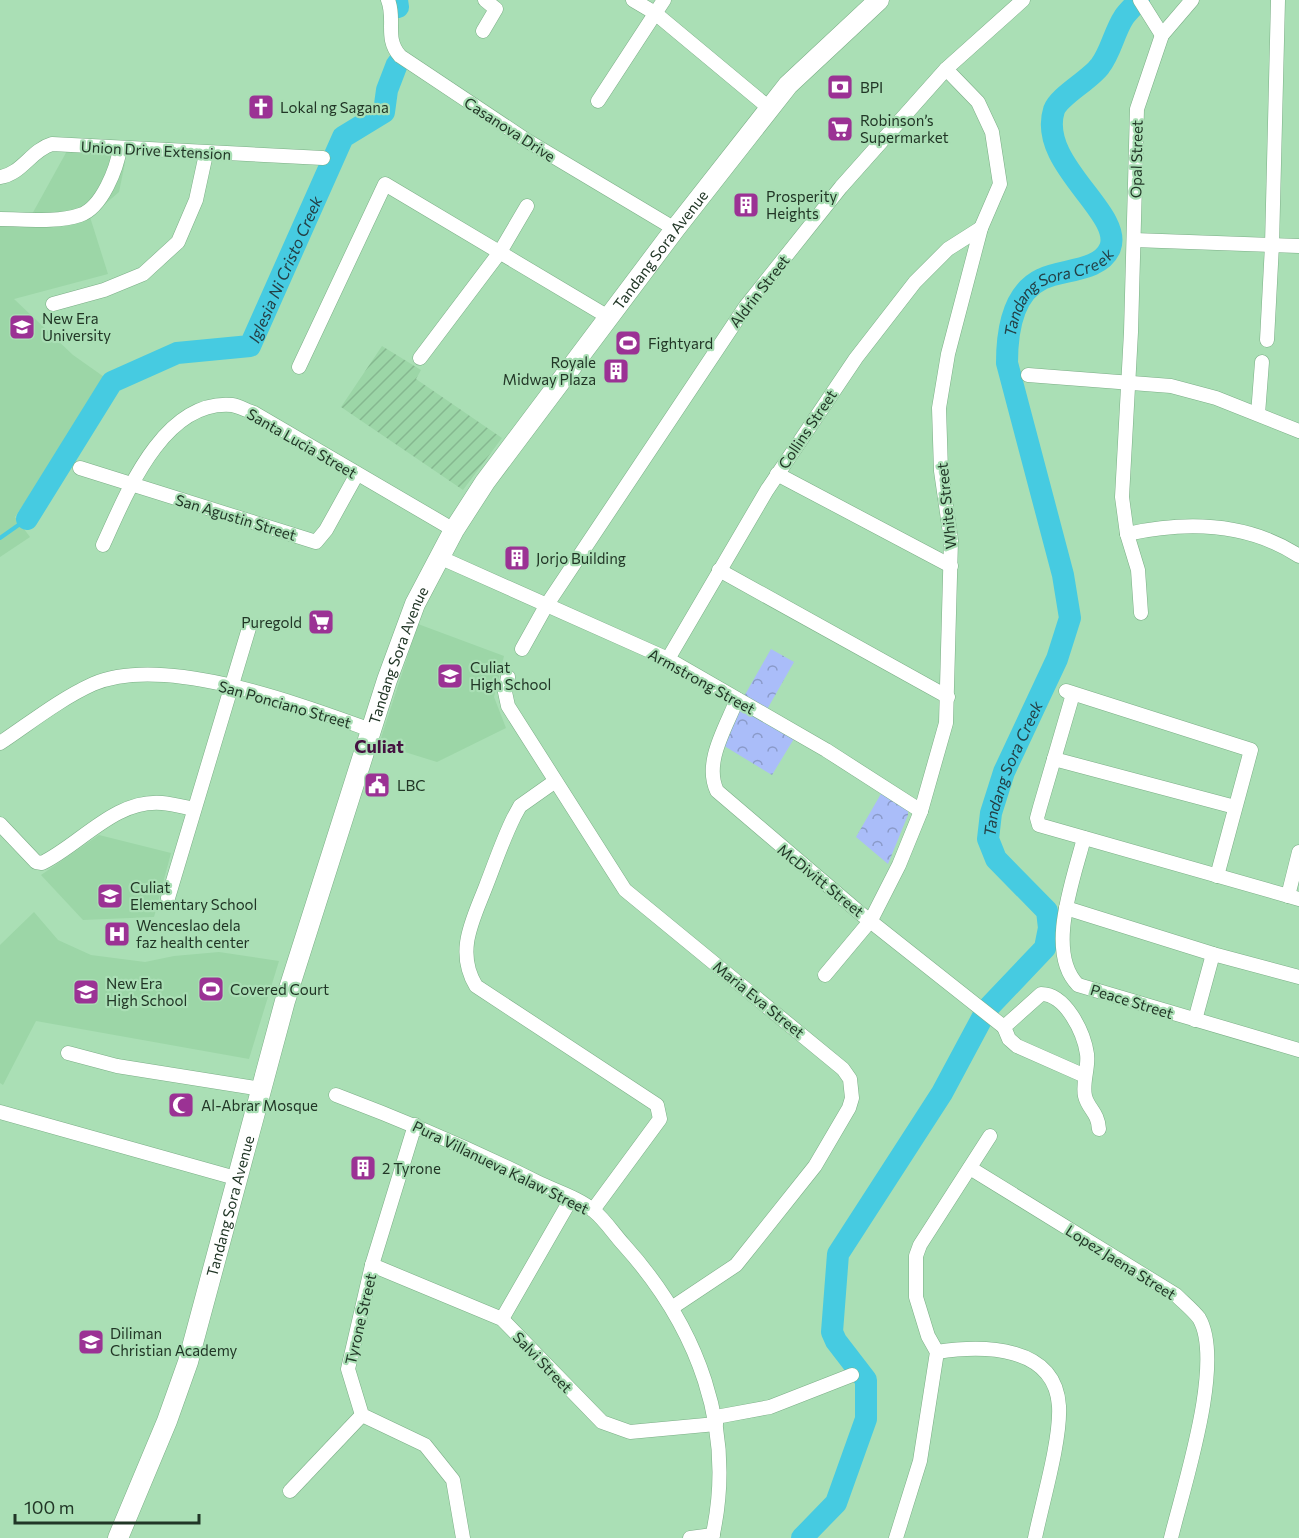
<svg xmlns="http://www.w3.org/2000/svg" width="1299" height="1538" font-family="Commissioner,sans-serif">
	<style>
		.built { fill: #9cd6a7 }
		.industrial { fill: url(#industrial-furrows) }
		.forest { fill: url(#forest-crowns) }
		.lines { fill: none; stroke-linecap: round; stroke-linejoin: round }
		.stream { stroke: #46cbe1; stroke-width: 4 }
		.river { stroke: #46cbe1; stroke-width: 22 }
		.street-casing { stroke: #7bae86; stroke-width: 15 }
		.secondary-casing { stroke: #7bae86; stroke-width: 21 }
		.street { stroke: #fff; stroke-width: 14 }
		.secondary { stroke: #fff; stroke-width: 20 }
		.labels { text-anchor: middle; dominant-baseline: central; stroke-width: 4.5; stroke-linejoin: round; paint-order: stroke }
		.poi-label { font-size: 15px; fill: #213626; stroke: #aadfb5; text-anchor: start }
		.street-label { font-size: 15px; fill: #213626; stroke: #aadfb5 }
		.water-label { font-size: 16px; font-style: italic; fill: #244046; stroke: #aadfb5 }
		.quarter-label { font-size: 18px; font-weight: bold; fill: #441140; stroke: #aadfb5 }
	</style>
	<defs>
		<pattern id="industrial-furrows" width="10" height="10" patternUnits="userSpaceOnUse" patternTransform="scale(1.5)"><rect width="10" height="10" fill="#9cd6a7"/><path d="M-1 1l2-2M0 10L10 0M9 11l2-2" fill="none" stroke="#86b890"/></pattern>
		<pattern id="forest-crowns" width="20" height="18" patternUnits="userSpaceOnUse" patternTransform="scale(1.5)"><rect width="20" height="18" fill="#aabdf9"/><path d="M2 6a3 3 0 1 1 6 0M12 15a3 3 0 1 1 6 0" fill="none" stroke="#8a9ac9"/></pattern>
	</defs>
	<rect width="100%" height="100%" fill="#aadfb5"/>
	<g class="built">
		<path d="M 73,140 L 116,143 L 125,163 L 119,192 L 90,217 L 108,274 L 14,299 L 73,355 L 107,379 L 15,517 L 30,537 L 0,557 L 0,215 L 31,216 Z"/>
		<path d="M 418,624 L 504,656 L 494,697 L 506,728 L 437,762 L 379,744 Z"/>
		<path d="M 99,835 L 171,853 L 154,917 L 83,920 L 41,875 Z"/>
		<path d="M 34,912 L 58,940 L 91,955 L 145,962 L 174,956 L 219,952 L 279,961 L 249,1059 L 36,1021 L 3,1085 L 0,1083 L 0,945 Z"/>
	</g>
	<path class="industrial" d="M 382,346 L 421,370 L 416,379 L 502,438 L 463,490 L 341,407 Z"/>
	<g class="forest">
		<path d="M 771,649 L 794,662 L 765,713 L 742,700 Z"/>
		<path d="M 738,703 L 795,737 L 772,775 L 721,744 Z"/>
		<path d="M 882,792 L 908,811 L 908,815 L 888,864 L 856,837 Z"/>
	</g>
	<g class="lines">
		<path class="stream" d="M 0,538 L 27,519"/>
		<g class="river">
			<path d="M 397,0 L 398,7"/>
			<path id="s1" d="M 27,519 L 112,382 L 177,353 L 250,346 L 343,137 L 384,112 L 387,90 L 397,64"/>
			<path id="s2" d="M 802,1538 L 836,1503 L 866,1419 L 866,1380 L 836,1341 L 832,1332 L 838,1254 L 942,1093 L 987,1009 L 1045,948 L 1049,928 L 1047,911 L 996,859 L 988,839 L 991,813 L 1004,772 L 1057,659 L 1070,618 L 1063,575 L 1007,363 C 1007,334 1012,293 1042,279 C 1062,269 1100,272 1110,248 C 1124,213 1037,164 1054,110 C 1059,96 1090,80 1100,66 C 1111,52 1114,32 1124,17 C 1128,11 1134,6 1139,0"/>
		</g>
		<defs>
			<g id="street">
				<path d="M 388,0 C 396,20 384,38 400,56 L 526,140 L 675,229"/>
				<path d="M 633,0 L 655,13 L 768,107"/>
				<path d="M 1140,0 L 1162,35"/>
				<path d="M 483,31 L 496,9 L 485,0"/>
				<path d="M 598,101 L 664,0"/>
				<path d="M 0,177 C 22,174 31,150 52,144 L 323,158"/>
				<path d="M 0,219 C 25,219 56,223 80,215 C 102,208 117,168 120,148"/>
				<path d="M 1134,240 L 1299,246"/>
				<path d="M 53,304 L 104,290 L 143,274 L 178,242 L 196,200 L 206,154"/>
				<path d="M 1267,340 L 1272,245 L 1278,0"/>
				<path d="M 420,358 L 500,252 L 527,206"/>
				<path d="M 299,367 L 385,184 L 610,318"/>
				<path d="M 1028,375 L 1171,386 L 1216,398 L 1299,431"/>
				<path d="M 1258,414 L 1262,362"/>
				<path d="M 80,468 L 316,542 L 326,530 L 357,474"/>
				<path d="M 777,474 L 951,566"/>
				<path d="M 1127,534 C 1186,521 1247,522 1299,556"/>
				<path d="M 103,545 C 126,495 163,399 232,405 C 239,406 247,411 254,413 L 454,530"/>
				<path d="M 439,557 L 668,659 L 826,750 L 921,811"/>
				<path d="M 719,570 L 948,697"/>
				<path d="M 1141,613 L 1138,570 L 1127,534 L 1122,497 L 1131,332 L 1137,109 L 1162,35 L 1192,0"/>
				<path d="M 522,649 L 546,606 L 746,306 L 841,187 L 946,69 L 1023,0"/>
				<path d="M 668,659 L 767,490 L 856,358 L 915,282 L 948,249 L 981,228"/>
				<path d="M 508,677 L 505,692 L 508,706 L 625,890 L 843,1069 L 850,1079 L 852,1098 L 849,1108 L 815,1166 L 736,1265 L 673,1307"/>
				<path d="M 1066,691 L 1251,750 L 1217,876"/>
				<path d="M 1073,694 L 1040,807 L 1037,818 L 1039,825 L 1299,899"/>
				<path d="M 737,699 C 727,726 703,762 717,791 L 860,913 L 1004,1027"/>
				<path d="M 0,743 C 30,723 60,699 93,684 C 164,653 301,705 371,730"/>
				<path d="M 1054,759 L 1235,807"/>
				<path d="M 554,782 L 520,806 L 514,817 C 503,839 495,863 486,886 C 473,920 455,951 476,986 L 657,1105 L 660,1119 L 593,1210"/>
				<path d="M 0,824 L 36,862 L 42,863 C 81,844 115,799 162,803 C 173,804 184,807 194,809"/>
				<path d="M 1084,838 C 1074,878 1045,952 1078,985 L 1299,1050"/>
				<path d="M 1288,896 L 1299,852"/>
				<path d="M 168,898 L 249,628"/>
				<path d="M 1066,908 L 1213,954 L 1299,977"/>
				<path d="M 825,975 L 871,920 L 899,865 L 921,811 L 946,723 L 951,540 L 941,471 L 939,408 L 948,354 L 981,228 L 1000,184 L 992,132 L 978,102 L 946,69"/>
				<path d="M 1195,1020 L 1213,954"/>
				<path d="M 68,1053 L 117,1066 L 261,1089"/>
				<path d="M 1085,1076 L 1017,1046 L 1009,1039 L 1004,1027 L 1041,994 C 1066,994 1084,1033 1087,1054 C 1089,1067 1082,1082 1085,1096 C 1088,1109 1098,1112 1099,1129"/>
				<path d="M 336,1095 C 405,1121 471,1149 537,1182 C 555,1191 579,1198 594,1211 C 605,1220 614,1234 624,1245 C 697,1326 737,1428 712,1538"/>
				<path d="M 0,1112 L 239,1179"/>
				<path d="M 415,1125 L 372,1265 L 348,1369 L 362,1415 L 425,1445 L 453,1480 L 463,1538"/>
				<path d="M 970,1168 L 1176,1295 C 1183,1302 1193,1310 1199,1318 C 1225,1362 1183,1488 1171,1538"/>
				<path d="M 372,1265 L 502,1319 L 602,1422 L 630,1432 L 716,1424"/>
				<path d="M 502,1319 L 571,1199"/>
				<path d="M 937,1352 C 983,1345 1055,1345 1059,1406 C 1061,1440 1042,1503 1035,1538"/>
				<path d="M 716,1417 L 770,1407 L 852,1375"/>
				<path d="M 290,1491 L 362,1415"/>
				<path d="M 690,1538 L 713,1535"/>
				<path d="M 896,1538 L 920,1461 L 937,1352 L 928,1336 L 916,1297 L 916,1256 L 920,1245 L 990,1136"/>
			</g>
			<g id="secondary">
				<path id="s3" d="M 118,1538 L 167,1421 L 188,1362 L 285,1001 L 387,680 L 415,604 L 454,530 L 485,482 L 675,229 L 788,85 L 879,0"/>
			</g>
		</defs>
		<use href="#street" class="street-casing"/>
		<use href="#secondary" class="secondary-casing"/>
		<use href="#street" class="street"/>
		<use href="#secondary" class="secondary"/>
	</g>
	<defs>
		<symbol id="bank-square" viewBox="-11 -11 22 22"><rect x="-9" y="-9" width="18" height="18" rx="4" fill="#9b3294" stroke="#aadfb5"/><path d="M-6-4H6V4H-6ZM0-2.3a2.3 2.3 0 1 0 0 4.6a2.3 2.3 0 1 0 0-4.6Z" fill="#fff"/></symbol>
		<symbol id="church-square" viewBox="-11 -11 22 22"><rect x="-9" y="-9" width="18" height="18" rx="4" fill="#9b3294" stroke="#aadfb5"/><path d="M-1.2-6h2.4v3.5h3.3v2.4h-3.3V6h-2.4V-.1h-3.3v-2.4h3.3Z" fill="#fff"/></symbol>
		<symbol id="supermarket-square" viewBox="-11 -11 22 22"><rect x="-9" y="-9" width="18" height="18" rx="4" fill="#9b3294" stroke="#aadfb5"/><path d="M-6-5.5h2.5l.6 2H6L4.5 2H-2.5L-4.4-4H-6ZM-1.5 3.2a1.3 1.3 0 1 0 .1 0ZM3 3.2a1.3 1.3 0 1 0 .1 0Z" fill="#fff"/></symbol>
		<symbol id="building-square" viewBox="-11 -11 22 22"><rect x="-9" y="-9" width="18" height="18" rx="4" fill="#9b3294" stroke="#aadfb5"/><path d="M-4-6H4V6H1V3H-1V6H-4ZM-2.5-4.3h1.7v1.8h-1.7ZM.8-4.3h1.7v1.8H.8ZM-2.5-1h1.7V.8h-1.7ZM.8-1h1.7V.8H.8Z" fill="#fff"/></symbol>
		<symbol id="university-square" viewBox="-11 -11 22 22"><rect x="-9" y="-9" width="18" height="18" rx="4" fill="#9b3294" stroke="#aadfb5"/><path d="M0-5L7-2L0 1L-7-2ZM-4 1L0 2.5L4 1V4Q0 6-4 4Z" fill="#fff"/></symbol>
		<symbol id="stadium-square" viewBox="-11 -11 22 22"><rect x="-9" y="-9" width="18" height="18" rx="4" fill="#9b3294" stroke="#aadfb5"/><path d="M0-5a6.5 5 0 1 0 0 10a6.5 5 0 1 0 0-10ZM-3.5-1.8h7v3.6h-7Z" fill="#fff"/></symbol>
		<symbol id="school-square" viewBox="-11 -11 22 22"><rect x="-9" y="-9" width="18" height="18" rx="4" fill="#9b3294" stroke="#aadfb5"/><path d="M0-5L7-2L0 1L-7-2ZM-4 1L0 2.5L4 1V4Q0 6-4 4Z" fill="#fff"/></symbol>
		<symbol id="civic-square" viewBox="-11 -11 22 22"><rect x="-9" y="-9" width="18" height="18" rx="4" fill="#9b3294" stroke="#aadfb5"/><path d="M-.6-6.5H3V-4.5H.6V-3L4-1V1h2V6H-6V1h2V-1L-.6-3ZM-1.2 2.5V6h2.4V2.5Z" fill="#fff"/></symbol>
		<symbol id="hospital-square" viewBox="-11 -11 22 22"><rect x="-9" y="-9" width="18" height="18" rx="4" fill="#9b3294" stroke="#aadfb5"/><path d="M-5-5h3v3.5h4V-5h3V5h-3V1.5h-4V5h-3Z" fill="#fff"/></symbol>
		<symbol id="mosque-square" viewBox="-11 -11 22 22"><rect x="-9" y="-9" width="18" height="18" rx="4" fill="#9b3294" stroke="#aadfb5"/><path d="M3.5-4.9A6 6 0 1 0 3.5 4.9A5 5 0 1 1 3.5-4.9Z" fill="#fff"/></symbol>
	</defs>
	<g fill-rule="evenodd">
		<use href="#bank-square" x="825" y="72" width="30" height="30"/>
		<use href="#church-square" x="246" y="92" width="30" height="30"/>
		<use href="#supermarket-square" x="825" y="114" width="30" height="30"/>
		<use href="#building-square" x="731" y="190" width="30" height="30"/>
		<use href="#university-square" x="7" y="312" width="30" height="30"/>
		<use href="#stadium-square" x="613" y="328" width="30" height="30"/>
		<use href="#building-square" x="601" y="356" width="30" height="30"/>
		<use href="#building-square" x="502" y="543" width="30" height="30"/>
		<use href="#supermarket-square" x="306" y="607" width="30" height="30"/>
		<use href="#school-square" x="435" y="661" width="30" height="30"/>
		<use href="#civic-square" x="362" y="770" width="30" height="30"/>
		<use href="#school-square" x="95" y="881" width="30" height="30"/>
		<use href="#hospital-square" x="102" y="919" width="30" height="30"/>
		<use href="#stadium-square" x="196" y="974" width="30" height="30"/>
		<use href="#school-square" x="71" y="977" width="30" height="30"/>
		<use href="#mosque-square" x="166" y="1090" width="30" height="30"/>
		<use href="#building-square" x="348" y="1153" width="30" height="30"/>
		<use href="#school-square" x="76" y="1327" width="30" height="30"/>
	</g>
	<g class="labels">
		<g class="poi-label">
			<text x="860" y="87">BPI</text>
			<text x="280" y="107">Lokal ng Sagana</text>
			<text x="860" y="120">Robinson’s<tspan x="860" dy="17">Supermarket</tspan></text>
			<text x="766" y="196">Prosperity<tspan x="766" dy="17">Heights</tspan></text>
			<text x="42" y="318">New Era<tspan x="42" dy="17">University</tspan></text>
			<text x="648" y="343">Fightyard</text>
			<text x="596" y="362" text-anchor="end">Royale<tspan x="596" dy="17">Midway Plaza</tspan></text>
			<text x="536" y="558">Jorjo Building</text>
			<text x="302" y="622" text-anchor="end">Puregold</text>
			<text x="470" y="667">Culiat<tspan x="470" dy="17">High School</tspan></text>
			<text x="397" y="785">LBC</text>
			<text x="130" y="887">Culiat<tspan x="130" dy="17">Elementary School</tspan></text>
			<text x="136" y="925">Wenceslao dela<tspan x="136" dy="17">faz health center</tspan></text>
			<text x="106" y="983">New Era<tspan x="106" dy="17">High School</tspan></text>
			<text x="230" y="989">Covered Court</text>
			<text x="201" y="1105">Al-Abrar Mosque</text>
			<text x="382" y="1168">2 Tyrone</text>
			<text x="110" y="1333">Diliman<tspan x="110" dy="17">Christian Academy</tspan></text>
		</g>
		<g class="street-label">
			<text transform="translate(510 129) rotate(33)">Casanova Drive</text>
			<text transform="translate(156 150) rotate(3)">Union Drive Extension</text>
			<text transform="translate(1136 159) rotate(-89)">Opal Street</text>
			<text stroke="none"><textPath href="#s3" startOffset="1413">Tandang Sora Avenue</textPath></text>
			<text transform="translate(759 291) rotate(-52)">Aldrin Street</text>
			<text transform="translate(807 429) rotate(-56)">Collins Street</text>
			<text transform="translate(302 443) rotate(30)">Santa Lucia Street</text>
			<text transform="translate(946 506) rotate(-96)">White Street</text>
			<text transform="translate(236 517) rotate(17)">San Agustin Street</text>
			<text stroke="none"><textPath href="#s3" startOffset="927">Tandang Sora Avenue</textPath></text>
			<text transform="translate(702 681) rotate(29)">Armstrong Street</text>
			<text transform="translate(285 704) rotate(16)">San Ponciano Street</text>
			<text transform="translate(821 880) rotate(39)">McDivitt Street</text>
			<text transform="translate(759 999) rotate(39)">Maria Eva Street</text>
			<text transform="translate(1132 1001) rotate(17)">Peace Street</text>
			<text transform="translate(501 1167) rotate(26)">Pura Villanueva Kalaw Street</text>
			<text stroke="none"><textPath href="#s3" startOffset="351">Tandang Sora Avenue</textPath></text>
			<text transform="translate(1121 1262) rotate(32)">Lopez Jaena Street</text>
			<text transform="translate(360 1319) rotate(-77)">Tyrone Street</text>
			<text transform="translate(543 1362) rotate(46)">Salvi Street</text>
		</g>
		<g class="water-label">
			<text stroke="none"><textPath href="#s1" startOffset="390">Iglesia Ni Cristo Creek</textPath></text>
			<text stroke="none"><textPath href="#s2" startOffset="1416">Tandang Sora Creek</textPath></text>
			<text stroke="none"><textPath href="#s2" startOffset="892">Tandang Sora Creek</textPath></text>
		</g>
		<g class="quarter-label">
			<text x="379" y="746">Culiat</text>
		</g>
	</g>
	<path d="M15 1514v9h184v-9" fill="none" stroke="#213626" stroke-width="3"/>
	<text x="24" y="1514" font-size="18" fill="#213626" stroke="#aadfb5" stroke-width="4.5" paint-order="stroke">100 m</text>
</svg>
